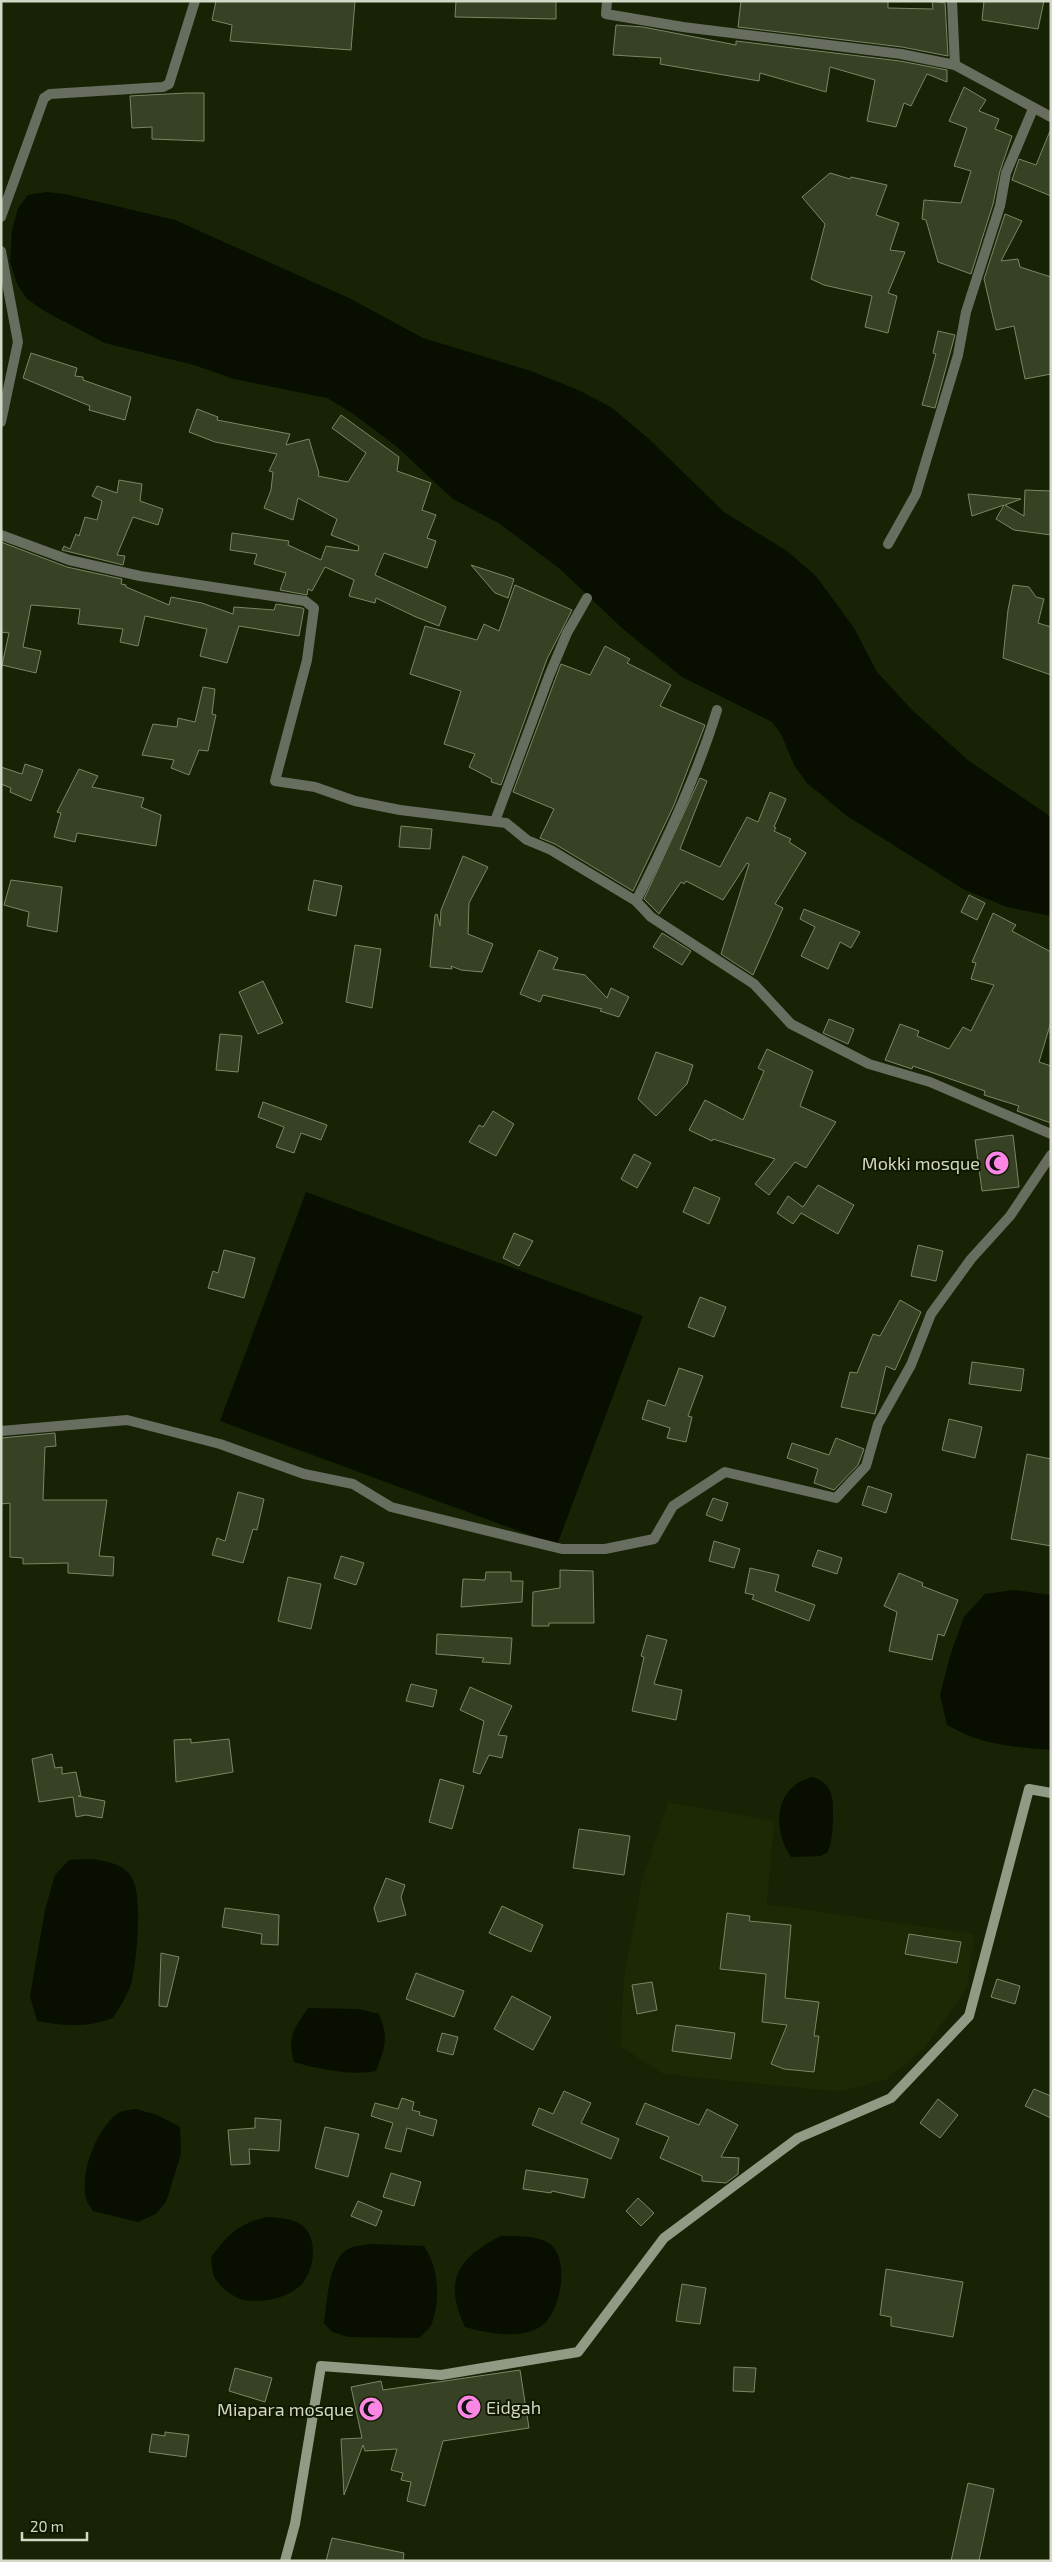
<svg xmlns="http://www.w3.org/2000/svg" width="1052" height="2562" font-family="'Exo 2',sans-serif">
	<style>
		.built { fill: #1d2804 }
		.water { fill: #080f00 }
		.building { fill: #374124; stroke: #7a8767 }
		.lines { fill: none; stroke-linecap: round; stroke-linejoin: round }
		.street { stroke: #676d5f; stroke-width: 10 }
		.secondary { stroke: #919a84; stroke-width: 10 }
		.labels { text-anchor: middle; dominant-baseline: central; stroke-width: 4; stroke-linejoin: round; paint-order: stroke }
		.poi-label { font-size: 18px; fill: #d2d9c7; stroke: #101800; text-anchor: end }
	</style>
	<rect width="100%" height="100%" fill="#182205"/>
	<path class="built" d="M 668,1802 L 774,1821 L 767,1904 L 975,1934 L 967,1988 L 925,2048 L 887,2079 L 840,2092 L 663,2074 L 620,2046 L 624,1977 L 642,1880 Z"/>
	<g class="water">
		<path d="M 46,192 L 65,194 L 175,220 L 349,298 L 423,338 L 531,371 L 578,390 L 611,407 L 649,439 L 724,512 L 787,551 L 816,576 L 854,628 L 877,672 L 913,711 L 969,761 L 1051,817 L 1051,916 L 1007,907 L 965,890 L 847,816 L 807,783 L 794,765 L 781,734 L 772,722 L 682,677 L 623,629 L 560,569 L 500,524 L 453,499 L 396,446 L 352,413 L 327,398 L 234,379 L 194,365 L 105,343 L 46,312 L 27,299 L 17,284 L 10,261 L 12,230 L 18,208 L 28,195 Z"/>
		<path d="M 306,1192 L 643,1316 L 557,1545 L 220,1421 Z"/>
		<path d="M 1014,1590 L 1051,1595 L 1051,1750 C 1012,1747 982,1745 947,1725 L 940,1695 L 950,1656 L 964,1617 L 985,1594 Z"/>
		<path d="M 813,1777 C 833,1784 833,1798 833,1816 C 833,1830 832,1840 828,1852 L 821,1856 L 791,1857 C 771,1828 775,1785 813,1777 Z"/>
		<path d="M 92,1859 C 107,1862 124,1863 132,1878 C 143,1896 137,1962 131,1984 C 127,1996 120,2007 113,2018 C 87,2028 65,2026 37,2021 L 30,1996 L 45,1910 L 55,1875 L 69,1860 Z"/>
		<path d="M 308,2008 L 358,2009 L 379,2014 C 389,2037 385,2048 376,2071 C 351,2076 319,2069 294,2062 C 287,2037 294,2029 308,2008 Z"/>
		<path d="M 136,2109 L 157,2115 L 180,2127 L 181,2154 L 166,2202 L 156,2214 L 138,2222 L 93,2211 C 91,2207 87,2203 86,2198 C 80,2172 96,2130 117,2114 C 122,2110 130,2110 136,2109 Z"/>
		<path d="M 267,2217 C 279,2218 295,2218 304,2227 C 318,2241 314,2270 302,2284 C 288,2299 259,2304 240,2299 C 232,2296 221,2287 216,2280 C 212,2275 212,2264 211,2257 C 229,2234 238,2224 267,2217 Z"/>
		<path d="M 501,2236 C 516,2236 533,2235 547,2242 C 572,2255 561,2315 540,2327 C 519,2340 487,2333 465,2327 C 443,2280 458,2258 501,2236 Z"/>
		<path d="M 371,2244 L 424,2246 C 438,2266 441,2299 432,2323 C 430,2329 423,2334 419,2338 L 349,2337 L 332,2332 L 324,2323 C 327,2304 328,2260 348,2249 C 354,2246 364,2245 371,2244 Z"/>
	</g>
	<g class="building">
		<path d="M 216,1 L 355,1 L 351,50 L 230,41 L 232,25 L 212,20 Z"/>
		<path d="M 456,1 L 556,1 L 556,19 L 455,17 Z"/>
		<path d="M 741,1 L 888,1 L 888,8 L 933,9 L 932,1 L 945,3 L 948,56 L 902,47 L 738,27 Z"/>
		<path d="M 984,1 L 1044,1 L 1038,29 L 982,20 Z"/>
		<path d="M 616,25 L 643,27 L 736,45 L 736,41 L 900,61 L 947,70 L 947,82 L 927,74 L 911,106 L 904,103 L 896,127 L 867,121 L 875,80 L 830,67 L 826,92 L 760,73 L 759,81 L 660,64 L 661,58 L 613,55 Z"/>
		<path d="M 964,87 L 986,100 L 979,111 L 999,119 L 995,129 L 1012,136 L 1000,171 L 993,204 L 971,274 L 938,262 L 926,220 L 922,219 L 924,200 L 961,203 L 971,171 L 954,166 L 967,128 L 949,121 Z"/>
		<path d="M 186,93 L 204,93 L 204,141 L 152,139 L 152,127 L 132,128 L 130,96 Z"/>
		<path d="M 1050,131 L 1051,132 L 1051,196 L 1012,180 L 1019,159 L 1036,165 Z"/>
		<path d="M 830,173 L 850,179 L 851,177 L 887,185 L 876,215 L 899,223 L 890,250 L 905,252 L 888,293 L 897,296 L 888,333 L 865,327 L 872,296 L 824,285 L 811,279 L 825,224 L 802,197 Z"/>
		<path d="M 1005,214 L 1022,221 L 1001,261 L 1018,259 L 1020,267 L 1051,277 L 1051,374 L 1025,379 L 1014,326 L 996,330 L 984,279 Z"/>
		<path d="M 938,331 L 955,335 L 935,408 L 922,405 L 936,354 L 933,353 Z"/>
		<path d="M 31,353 L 77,368 L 75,376 L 83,377 L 83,380 L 131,397 L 125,420 L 89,410 L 90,406 L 23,378 Z"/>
		<path d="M 197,409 L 218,417 L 217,420 L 290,434 L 286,445 L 309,439 L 319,473 L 318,476 L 348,482 L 366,453 L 332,428 L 341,415 L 399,457 L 397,471 L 431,483 L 422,510 L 436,515 L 427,538 L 436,541 L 427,568 L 384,553 L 375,575 L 446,607 L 439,626 L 416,617 L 376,598 L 375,603 L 349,596 L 354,580 L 325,567 L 312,591 L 308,589 L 307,595 L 280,590 L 286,573 L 254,564 L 257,554 L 230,550 L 232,533 L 289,541 L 288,545 L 321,560 L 326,546 L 358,551 L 359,546 L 331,535 L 337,519 L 298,498 L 293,520 L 264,508 L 271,490 L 273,472 L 269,471 L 277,454 L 215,442 L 189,432 Z"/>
		<path d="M 119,480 L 142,484 L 140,501 L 163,509 L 158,525 L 133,517 L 117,555 L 125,556 L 123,565 L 62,550 L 64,546 L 70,549 L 76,534 L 79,536 L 85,517 L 97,520 L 102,501 L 92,496 L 97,486 L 117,493 Z"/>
		<path d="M 1025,490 L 1051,491 L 1051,535 L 1014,530 L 996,519 L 1004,505 L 972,516 L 968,494 L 1021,499 L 1005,505 L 1024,516 Z"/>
		<path d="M 1,542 L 67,567 L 122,579 L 121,584 L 126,585 L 126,587 L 169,605 L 171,597 L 202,603 L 233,614 L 234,607 L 274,610 L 276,604 L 302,608 L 304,609 L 299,636 L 239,626 L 227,663 L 200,656 L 207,629 L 145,616 L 138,646 L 120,642 L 123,629 L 78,624 L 80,609 L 31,605 L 23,647 L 41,651 L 36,673 L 2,665 L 9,633 L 1,632 Z"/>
		<path d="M 471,565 L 514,579 L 508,598 L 495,593 Z"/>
		<path d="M 515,585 L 572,610 L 547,659 L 501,785 L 491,782 L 492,779 L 469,767 L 475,754 L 444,744 L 461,691 L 410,674 L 425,626 L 477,640 L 484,624 L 499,631 Z"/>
		<path d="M 1013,585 L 1029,587 L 1036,597 L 1044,599 L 1038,623 L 1051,627 L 1051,675 L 1003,658 L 1008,610 Z"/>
		<path d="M 605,646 L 630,659 L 627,663 L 671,685 L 660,706 L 705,725 L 674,805 L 633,891 L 555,844 L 540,838 L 554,809 L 513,792 L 561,664 L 590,675 Z"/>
		<path d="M 203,687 L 215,689 L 212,714 L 216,715 L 208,751 L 199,750 L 189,775 L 171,768 L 174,760 L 142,755 L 153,724 L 177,727 L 178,718 L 195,722 Z"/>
		<path d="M 25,764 L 43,770 L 31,801 L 10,792 L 11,788 L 1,784 L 1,767 L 22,774 Z"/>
		<path d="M 79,769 L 98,776 L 92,787 L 144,798 L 141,807 L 161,815 L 156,846 L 77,833 L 75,842 L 54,837 L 61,813 L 57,812 Z"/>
		<path d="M 700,778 L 707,781 L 680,849 L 720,867 L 747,817 L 758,822 L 770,792 L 786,799 L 774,827 L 776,828 L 774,831 L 791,839 L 789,842 L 806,853 L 775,904 L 783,908 L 753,975 L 721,954 L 749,864 L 747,863 L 723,900 L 686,881 L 684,884 L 681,882 L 659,914 L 644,899 Z"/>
		<path d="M 401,826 L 432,829 L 430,849 L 399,847 Z"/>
		<path d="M 463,856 L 488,867 L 469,903 L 468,934 L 493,944 L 482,972 L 461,970 L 451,966 L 452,969 L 430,967 L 435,915 L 437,914 L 440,926 L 441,910 Z"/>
		<path d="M 11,880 L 62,887 L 57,932 L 27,926 L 29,912 L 4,905 Z"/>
		<path d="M 314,880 L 342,886 L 336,916 L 308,910 Z"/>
		<path d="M 969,895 L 985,903 L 977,920 L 961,912 Z"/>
		<path d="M 804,909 L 860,932 L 851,948 L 840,942 L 828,969 L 801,956 L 815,927 L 800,919 Z"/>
		<path d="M 993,913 L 1016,925 L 1012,931 L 1051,952 L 1051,1022 L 1039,1062 L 1051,1066 L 1051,1123 L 1017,1111 L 1019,1106 L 984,1095 L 985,1091 L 913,1066 L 912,1069 L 885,1060 L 900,1024 L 919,1031 L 917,1036 L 949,1049 L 963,1027 L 971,1031 L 994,985 L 971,979 L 976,963 L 972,962 Z"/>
		<path d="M 662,933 L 691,951 L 682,965 L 653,947 Z"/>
		<path d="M 355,945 L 381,949 L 372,1008 L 346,1002 Z"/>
		<path d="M 539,950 L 558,958 L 553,969 L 585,975 L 607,998 L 611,988 L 629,997 L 619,1017 L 600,1011 L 602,1009 L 543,995 L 540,1002 L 520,994 Z"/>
		<path d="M 263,981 L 283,1023 L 258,1034 L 239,992 Z"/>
		<path d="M 829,1019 L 854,1029 L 848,1044 L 823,1033 Z"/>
		<path d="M 220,1034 L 242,1036 L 238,1072 L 216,1070 Z"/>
		<path d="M 767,1049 L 813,1071 L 800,1106 L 836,1122 L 806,1168 L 795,1162 L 769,1195 L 755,1184 L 775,1159 L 713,1139 L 712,1141 L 689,1130 L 705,1100 L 743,1120 L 764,1071 L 758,1068 Z"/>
		<path d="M 656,1052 L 693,1065 L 687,1084 L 656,1116 L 638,1099 Z"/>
		<path d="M 263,1102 L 327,1125 L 321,1140 L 301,1133 L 294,1153 L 276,1147 L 284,1127 L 258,1117 Z"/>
		<path d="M 493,1111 L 514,1124 L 496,1156 L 469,1142 L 479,1125 L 483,1127 Z"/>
		<path d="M 1013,1135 L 1019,1187 L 982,1191 L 975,1140 Z"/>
		<path d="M 634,1154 L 651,1163 L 637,1188 L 621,1179 Z"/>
		<path d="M 818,1185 L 854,1205 L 838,1234 L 801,1213 L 793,1224 L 777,1213 L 788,1196 L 803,1207 Z"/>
		<path d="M 694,1187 L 720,1198 L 709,1224 L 683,1212 Z"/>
		<path d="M 514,1233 L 533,1241 L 519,1266 L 503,1258 Z"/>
		<path d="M 918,1245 L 943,1251 L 936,1281 L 911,1276 Z"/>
		<path d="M 224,1250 L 255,1258 L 244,1298 L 208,1288 L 213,1271 L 218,1273 Z"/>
		<path d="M 700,1297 L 726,1307 L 714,1337 L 688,1327 Z"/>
		<path d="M 900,1300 L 921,1312 L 895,1370 L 886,1366 L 875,1414 L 841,1407 L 850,1372 L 857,1373 L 873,1334 L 880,1336 Z"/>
		<path d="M 972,1362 L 1024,1369 L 1021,1391 L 969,1384 Z"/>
		<path d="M 679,1368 L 703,1376 L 688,1416 L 692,1417 L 686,1442 L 667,1438 L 670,1428 L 642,1419 L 648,1400 L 665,1406 Z"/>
		<path d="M 949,1419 L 982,1427 L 975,1458 L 942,1450 Z"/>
		<path d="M 55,1433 L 56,1446 L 45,1447 L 43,1500 L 107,1500 L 99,1556 L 114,1557 L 113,1576 L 68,1573 L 68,1563 L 23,1564 L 23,1558 L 10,1557 L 10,1503 L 1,1504 L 1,1438 Z"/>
		<path d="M 836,1438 L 864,1449 L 858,1465 L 834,1490 L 814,1483 L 818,1469 L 787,1458 L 792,1443 L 829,1455 Z"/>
		<path d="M 1027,1454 L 1051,1459 L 1051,1546 L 1011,1539 Z"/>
		<path d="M 868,1486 L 892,1494 L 886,1513 L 862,1505 Z"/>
		<path d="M 238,1492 L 264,1499 L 257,1530 L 253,1529 L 243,1563 L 212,1555 L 217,1538 L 225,1541 Z"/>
		<path d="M 713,1498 L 728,1503 L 722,1521 L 706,1515 Z"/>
		<path d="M 714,1541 L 740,1549 L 734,1568 L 709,1561 Z"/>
		<path d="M 818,1550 L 842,1558 L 837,1574 L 812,1566 Z"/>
		<path d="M 341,1556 L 364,1563 L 356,1585 L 334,1578 Z"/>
		<path d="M 750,1568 L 779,1575 L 775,1591 L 815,1605 L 809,1621 L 752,1599 L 754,1595 L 745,1593 Z"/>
		<path d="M 560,1570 L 593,1571 L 594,1623 L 549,1623 L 549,1626 L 532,1626 L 533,1592 L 560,1588 Z"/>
		<path d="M 486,1572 L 511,1572 L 511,1581 L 523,1581 L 522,1602 L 461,1607 L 463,1579 L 485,1580 Z"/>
		<path d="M 899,1573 L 923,1583 L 922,1586 L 958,1600 L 944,1636 L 938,1634 L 932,1660 L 889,1651 L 897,1612 L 884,1606 Z"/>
		<path d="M 288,1577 L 321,1584 L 311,1629 L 278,1621 Z"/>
		<path d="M 437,1634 L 512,1638 L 510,1664 L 482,1662 L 484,1658 L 436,1654 Z"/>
		<path d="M 647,1635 L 667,1640 L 654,1684 L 682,1690 L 676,1720 L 632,1711 L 644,1657 L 641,1656 Z"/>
		<path d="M 411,1684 L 437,1690 L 433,1707 L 406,1701 Z"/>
		<path d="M 470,1687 L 512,1706 L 498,1735 L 507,1736 L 502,1758 L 489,1755 L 480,1774 L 473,1772 L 484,1721 L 460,1710 Z"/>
		<path d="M 191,1739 L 191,1743 L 229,1739 L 233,1772 L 176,1782 L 174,1740 Z"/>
		<path d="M 52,1754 L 55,1768 L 62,1767 L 62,1774 L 76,1772 L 81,1796 L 78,1796 L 105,1801 L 102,1818 L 86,1815 L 76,1817 L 73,1797 L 39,1802 L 32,1759 Z"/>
		<path d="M 440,1779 L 464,1786 L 452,1829 L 429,1822 Z"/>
		<path d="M 579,1829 L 630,1836 L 624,1875 L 573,1868 Z"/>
		<path d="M 386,1878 L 405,1885 L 401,1897 L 406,1915 L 378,1922 L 374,1908 Z"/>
		<path d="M 502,1906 L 543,1925 L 531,1952 L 489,1933 Z"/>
		<path d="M 225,1908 L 279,1915 L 278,1945 L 261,1944 L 262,1934 L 222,1927 Z"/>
		<path d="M 727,1913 L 750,1916 L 749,1921 L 791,1925 L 785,1998 L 819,2002 L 814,2036 L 819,2036 L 814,2072 L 784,2069 L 771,2064 L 787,2025 L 762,2022 L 766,1974 L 720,1969 Z"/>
		<path d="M 909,1934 L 961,1942 L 957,1963 L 905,1954 Z"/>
		<path d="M 161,1953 L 179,1957 L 167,2007 L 159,2006 Z"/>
		<path d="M 416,1973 L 464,1991 L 454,2017 L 406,1999 Z"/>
		<path d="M 997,1979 L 1020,1986 L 1015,2004 L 991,1997 Z"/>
		<path d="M 652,1982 L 657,2010 L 637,2014 L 632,1985 Z"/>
		<path d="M 512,1996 L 551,2017 L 533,2050 L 494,2029 Z"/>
		<path d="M 676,2025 L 735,2033 L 731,2059 L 672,2051 Z"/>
		<path d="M 442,2033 L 458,2037 L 453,2055 L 437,2051 Z"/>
		<path d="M 1034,2089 L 1051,2096 L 1051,2118 L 1025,2106 Z"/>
		<path d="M 564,2091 L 591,2103 L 581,2123 L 619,2139 L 611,2159 L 532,2125 L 539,2108 L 553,2114 Z"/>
		<path d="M 402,2098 L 414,2102 L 412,2110 L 420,2112 L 419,2115 L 437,2120 L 433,2136 L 407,2128 L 401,2152 L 385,2148 L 393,2123 L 371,2116 L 375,2103 L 398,2109 Z"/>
		<path d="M 938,2099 L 958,2115 L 940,2138 L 920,2123 Z"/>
		<path d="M 645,2103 L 699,2125 L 707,2109 L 738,2125 L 721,2157 L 739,2158 L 738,2174 L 726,2183 L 702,2181 L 702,2176 L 660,2158 L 669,2137 L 636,2124 Z"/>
		<path d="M 255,2118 L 281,2120 L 279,2151 L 249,2149 L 250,2164 L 231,2165 L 228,2130 L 255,2128 Z"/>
		<path d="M 325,2127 L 359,2134 L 348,2177 L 315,2168 Z"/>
		<path d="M 526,2170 L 588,2179 L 584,2198 L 552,2191 L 551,2193 L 523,2189 Z"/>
		<path d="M 391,2173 L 421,2182 L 414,2206 L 383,2197 Z"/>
		<path d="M 638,2198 L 654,2213 L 641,2226 L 626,2211 Z"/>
		<path d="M 358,2201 L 382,2211 L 376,2226 L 351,2216 Z"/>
		<path d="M 886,2269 L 963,2282 L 953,2337 L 891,2326 L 891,2317 L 880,2315 Z"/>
		<path d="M 682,2284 L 706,2288 L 700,2324 L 676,2321 Z"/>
		<path d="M 734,2367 L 756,2368 L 754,2392 L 733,2391 Z"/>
		<path d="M 235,2368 L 272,2378 L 265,2402 L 229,2391 Z"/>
		<path d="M 520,2370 L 529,2428 L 443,2441 L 425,2506 L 407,2501 L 411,2482 L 401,2480 L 403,2473 L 391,2470 L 397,2449 L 365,2451 L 363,2445 L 344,2495 L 341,2439 L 362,2438 L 351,2387 L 381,2381 L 383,2390 Z"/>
		<path d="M 165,2432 L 189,2435 L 186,2457 L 149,2452 L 152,2434 L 165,2436 Z"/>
		<path d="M 968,2483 L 994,2489 L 979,2561 L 951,2561 Z"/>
		<path d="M 332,2538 L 404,2553 L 403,2561 L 326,2561 Z"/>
	</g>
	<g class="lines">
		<g class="street">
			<path d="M 607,1 L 606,14 L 683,27 L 901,54 L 955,65 L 1051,117"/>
			<path d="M 952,1 L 955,65"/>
			<path d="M 1,217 L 44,98 L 50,94 L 163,87 L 169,84 L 195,1"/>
			<path d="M 1,251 L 18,342 L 1,422"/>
			<path d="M 1,535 L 69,560 L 140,576 L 305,601 L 314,608 L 307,660 L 275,781 L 315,787 L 355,801 L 400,810 L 506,823 L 527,840 L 551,850 L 636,901 L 651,917 L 754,984 L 791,1024 L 869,1064 L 930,1082 L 1051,1134"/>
			<path d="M 888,544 L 916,494 L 958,355 L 966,312 L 1000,206 L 1006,173 L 1033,109"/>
			<path d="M 495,821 L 549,676 L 567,633 L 587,598"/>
			<path d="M 636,901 C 667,840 697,776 717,710"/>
			<path d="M 1,1431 L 127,1420 L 220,1444 L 304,1474 L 353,1484 L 391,1507 L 562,1549 L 605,1549 L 654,1539 L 673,1506 L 725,1472 L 836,1498 L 866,1466 L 878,1424 L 911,1365 L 931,1314 L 971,1259 L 1010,1216 L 1051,1155"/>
		</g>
		<path class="secondary" d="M 285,2561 L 295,2524 L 321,2366 L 441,2375 L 578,2352 L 664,2238 L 798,2138 L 891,2098 L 969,2016 L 1029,1789 L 1051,1793"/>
	</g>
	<defs>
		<symbol id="mosque-disc" viewBox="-11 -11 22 22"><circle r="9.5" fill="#fb86e4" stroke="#101800"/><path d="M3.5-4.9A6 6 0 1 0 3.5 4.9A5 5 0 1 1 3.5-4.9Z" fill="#111"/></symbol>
	</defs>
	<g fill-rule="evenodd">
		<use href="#mosque-disc" x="983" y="1149" width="28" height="28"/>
		<use href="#mosque-disc" x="455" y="2393" width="28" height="28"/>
		<use href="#mosque-disc" x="357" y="2395" width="28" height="28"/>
	</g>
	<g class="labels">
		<g class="poi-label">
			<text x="980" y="1163">Mokki mosque</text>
			<text x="486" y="2407" text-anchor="start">Eidgah</text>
			<text x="354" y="2409">Miapara mosque</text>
		</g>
	</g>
	<rect width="1052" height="2562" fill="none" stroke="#d2d9c7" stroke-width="5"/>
	<path d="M22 2532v8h65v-8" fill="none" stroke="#d2d9c7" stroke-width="2.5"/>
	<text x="30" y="2532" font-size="15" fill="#d2d9c7" stroke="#101800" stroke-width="4" paint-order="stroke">20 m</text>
</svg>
